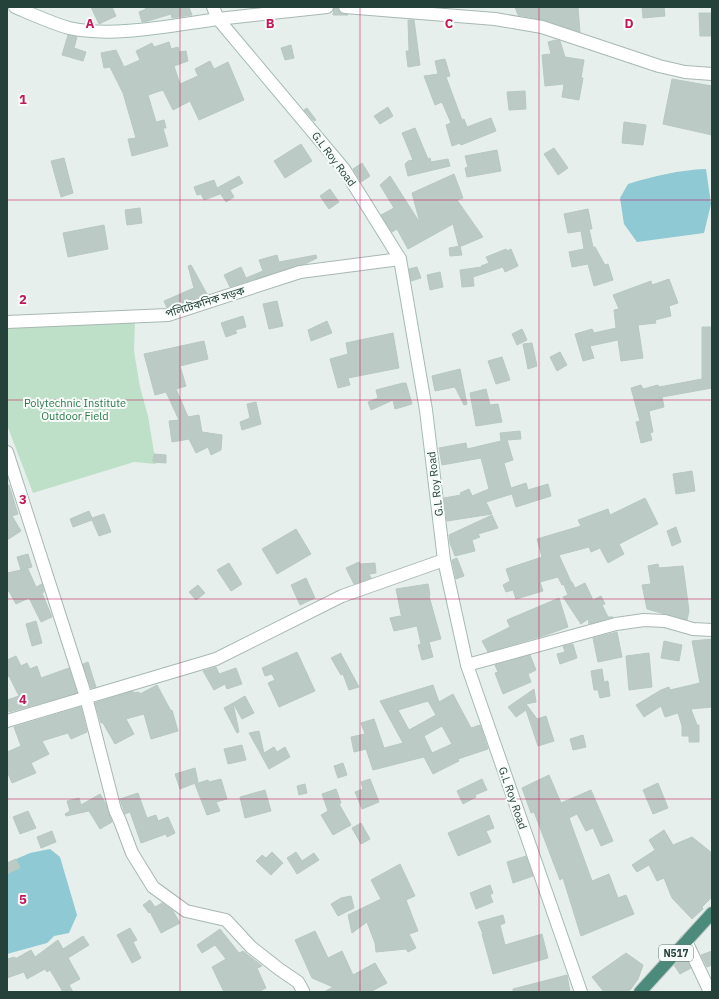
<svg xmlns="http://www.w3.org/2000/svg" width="719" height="999" font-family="'IBM Plex Sans','Noto Sans Bengali',sans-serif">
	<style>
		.green { fill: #bfe0c8 }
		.water { fill: #8ec9d4 }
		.building { fill: #bbcac4; stroke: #b8c9c2; fill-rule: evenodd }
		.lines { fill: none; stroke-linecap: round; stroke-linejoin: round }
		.minor-casing { stroke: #a8b8b2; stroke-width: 14 }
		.tertiary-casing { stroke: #a8b8b2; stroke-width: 14 }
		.secondary-casing { stroke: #a4bbb3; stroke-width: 14 }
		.trunk-casing { stroke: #c2cac8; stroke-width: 14 }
		.minor { stroke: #fff; stroke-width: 12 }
		.tertiary { stroke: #fff; stroke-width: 12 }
		.secondary { stroke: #fff; stroke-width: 12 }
		.trunk { stroke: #4c8a7c; stroke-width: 12 }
		.grid { fill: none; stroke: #c2185b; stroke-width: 1; stroke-opacity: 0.55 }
		.labels { text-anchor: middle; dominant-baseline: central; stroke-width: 4; stroke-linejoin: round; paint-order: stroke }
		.shield { fill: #f7fbf9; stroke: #637a73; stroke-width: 1 }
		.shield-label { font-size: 10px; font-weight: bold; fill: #24423a }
		.street-label { font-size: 11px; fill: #24423a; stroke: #f7fbf9 }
		.park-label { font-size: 11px; fill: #2d7a4b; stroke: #f7fbf9 }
		.grid-label { font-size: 13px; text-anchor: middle; font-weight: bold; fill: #c2185b; stroke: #f7fbf9; stroke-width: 4; stroke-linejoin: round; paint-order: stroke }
	</style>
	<rect width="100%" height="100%" fill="#e6efeb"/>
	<path class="green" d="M 7,315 L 135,320 L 134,351 L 140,387 L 148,416 L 156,464 L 134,462 L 33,493 L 7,425 Z"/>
	<g class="water">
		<path d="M 706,169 L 711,204 L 704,233 L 637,242 L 624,224 L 620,198 L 628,184 C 654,176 679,170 706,169 Z"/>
		<path d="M 50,849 L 60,857 L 77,915 L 69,933 L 54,936 L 47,943 L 7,954 L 7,863 L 30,853 Z"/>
	</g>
	<g class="building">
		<path d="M 91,7 L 112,7 L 116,16 L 99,24 Z"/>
		<path d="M 145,7 L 189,7 L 192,15 L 172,18 L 171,14 L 148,21 L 142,22 L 139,12 L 146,9 Z"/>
		<path d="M 334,7 L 338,7 L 341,13 L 348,15 L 333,15 Z"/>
		<path d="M 515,7 L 578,7 L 580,32 L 544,20 L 518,15 Z"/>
		<path d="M 642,7 L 664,7 L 665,16 L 643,18 Z"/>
		<path d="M 699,13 L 712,13 L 712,36 L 700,36 Z"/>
		<path d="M 408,20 L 414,20 L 420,65 L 408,67 L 406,51 L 409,51 Z"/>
		<path d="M 68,35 L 77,37 L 74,48 L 86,52 L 83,61 L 62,55 Z"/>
		<path d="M 556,40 L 560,41 L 565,57 L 584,60 L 581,78 L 583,78 L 579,100 L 562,97 L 564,84 L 545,86 L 542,55 L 551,54 L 548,42 Z"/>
		<path d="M 169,42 L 171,49 L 178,47 L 179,52 L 186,51 L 188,61 L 174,66 L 180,84 L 198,76 L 195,69 L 210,61 L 214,69 L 228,62 L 244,100 L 199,120 L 190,101 L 173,110 L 163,90 L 148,95 L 156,122 L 164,120 L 166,128 L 163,128 L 168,146 L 132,156 L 128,139 L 136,138 L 123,93 L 110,67 L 104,68 L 101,53 L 116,50 L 124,67 L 140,60 L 136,51 L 152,43 L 154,47 Z"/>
		<path d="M 291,45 L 294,58 L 285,60 L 281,48 Z"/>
		<path d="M 445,59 L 450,76 L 446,77 L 462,120 L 464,119 L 467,127 L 491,118 L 496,131 L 461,145 L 460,143 L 452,146 L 446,125 L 451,123 L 442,102 L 435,105 L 424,76 L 438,74 L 435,61 Z"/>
		<path d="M 672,79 L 712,86 L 712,135 L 663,124 Z"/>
		<path d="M 525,91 L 526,109 L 509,110 L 507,92 Z"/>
		<path d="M 388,107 L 393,116 L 380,124 L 374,116 Z"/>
		<path d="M 307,108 L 316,120 L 314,121 L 304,110 Z"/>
		<path d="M 624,122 L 646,125 L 643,145 L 622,143 Z"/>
		<path d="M 415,128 L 428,159 L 430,158 L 431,162 L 448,159 L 450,166 L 408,176 L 405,164 L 408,161 L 413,160 L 402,133 Z"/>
		<path d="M 301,144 L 312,161 L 285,178 L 274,161 Z"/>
		<path d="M 554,148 L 568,168 L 558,175 L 544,154 Z"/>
		<path d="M 497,150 L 501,171 L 467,177 L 465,168 L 468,167 L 465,156 Z"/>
		<path d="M 64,158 L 73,193 L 61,197 L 51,161 Z"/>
		<path d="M 362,163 L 370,176 L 361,182 L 353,169 Z"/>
		<path d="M 454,174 L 463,198 L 457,200 L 483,237 L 459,247 L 453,224 L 408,249 L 397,229 L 392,232 L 381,215 L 394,208 L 380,185 L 390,176 L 420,223 L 412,193 Z"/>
		<path d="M 239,176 L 243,183 L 230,190 L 234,197 L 226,202 L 218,190 L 220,194 L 204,200 L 201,194 L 197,195 L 194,187 L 214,180 L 217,188 Z"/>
		<path d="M 330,189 L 339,202 L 329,209 L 320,196 Z"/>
		<path d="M 140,208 L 142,223 L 127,225 L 125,210 Z"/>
		<path d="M 588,209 L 592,229 L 589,229 L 593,247 L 595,247 L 605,265 L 608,264 L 613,280 L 594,286 L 588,264 L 572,267 L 569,252 L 584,249 L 581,231 L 568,233 L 564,214 Z"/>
		<path d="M 104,225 L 108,249 L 68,257 L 63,233 Z"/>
		<path d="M 460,246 L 462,255 L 450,256 L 449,248 Z"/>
		<path d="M 506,249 L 507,251 L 511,249 L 518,266 L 505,272 L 503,267 L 473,277 L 474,286 L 462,287 L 460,270 L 482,267 L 481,266 L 489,263 L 486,257 Z"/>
		<path d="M 277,255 L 279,262 L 316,255 L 317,258 L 305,264 L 298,265 L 230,287 L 224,275 L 241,267 L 246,278 L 263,271 L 259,260 Z"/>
		<path d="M 191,265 L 207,294 L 167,308 L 164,301 L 194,288 L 188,266 Z"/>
		<path d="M 417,267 L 421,278 L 411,281 L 409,269 Z"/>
		<path d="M 440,272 L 443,287 L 430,290 L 427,275 Z"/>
		<path d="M 669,279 L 678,303 L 669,306 L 671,316 L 655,320 L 656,323 L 638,325 L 643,358 L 621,361 L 618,340 L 590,346 L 594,358 L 583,361 L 575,334 L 592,329 L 594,333 L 616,328 L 614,310 L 619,309 L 613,295 L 651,281 L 652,285 Z"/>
		<path d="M 277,301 L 283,326 L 269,329 L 263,304 Z"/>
		<path d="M 243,316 L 246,327 L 235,330 L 237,333 L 226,337 L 221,323 Z"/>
		<path d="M 327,321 L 332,333 L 311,341 L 308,330 Z"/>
		<path d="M 702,327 L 712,327 L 712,388 L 662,397 L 664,407 L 649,411 L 653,432 L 650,433 L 652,440 L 641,443 L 636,422 L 640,421 L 631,388 L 641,385 L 643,389 L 658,385 L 659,387 L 702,379 Z"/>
		<path d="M 522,329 L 527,340 L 517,345 L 512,334 Z"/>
		<path d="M 393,333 L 399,368 L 348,378 L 350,385 L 338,388 L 330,359 L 348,354 L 346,343 Z"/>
		<path d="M 204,341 L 208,359 L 180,366 L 186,386 L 176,389 L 188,417 L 199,415 L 202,432 L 222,435 L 221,450 L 211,455 L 208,447 L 196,453 L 189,439 L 172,442 L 169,421 L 179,420 L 166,392 L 155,395 L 144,354 Z"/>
		<path d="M 532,343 L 537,366 L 528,369 L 523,344 Z"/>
		<path d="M 560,352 L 567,365 L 557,371 L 550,357 Z"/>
		<path d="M 502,357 L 510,380 L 496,384 L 488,361 Z"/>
		<path d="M 460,369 L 467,404 L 464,405 L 455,387 L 435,391 L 432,376 Z"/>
		<path d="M 403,383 L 406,383 L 412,404 L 395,409 L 393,400 L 371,410 L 368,402 L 378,398 L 376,390 Z"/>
		<path d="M 486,389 L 490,405 L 498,404 L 502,422 L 476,426 L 470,393 Z"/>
		<path d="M 256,402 L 261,424 L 242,430 L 240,422 L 250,418 L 247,404 Z"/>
		<path d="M 520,431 L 521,439 L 507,440 L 513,460 L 504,463 L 511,488 L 526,483 L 528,490 L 548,484 L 551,496 L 516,507 L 512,494 L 486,502 L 492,514 L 447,521 L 444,498 L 461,495 L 460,493 L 469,489 L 472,496 L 489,489 L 481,458 L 442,465 L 439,448 L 466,443 L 467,449 L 501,441 L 500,433 Z"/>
		<path d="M 154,454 L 166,455 L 166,463 L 153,462 Z"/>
		<path d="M 692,471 L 695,491 L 676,494 L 673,474 Z"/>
		<path d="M 7,485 L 9,485 L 18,514 L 12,516 L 21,531 L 7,540 Z"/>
		<path d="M 645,498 L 658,524 L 619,544 L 624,554 L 608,563 L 600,548 L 591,552 L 589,547 L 559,555 L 571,582 L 562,585 L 558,577 L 540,582 L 543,591 L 516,599 L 513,590 L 506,592 L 503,585 L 510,581 L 506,569 L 542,557 L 537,539 L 581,526 L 578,520 L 608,509 L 610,515 Z"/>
		<path d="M 89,511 L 92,518 L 104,514 L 111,532 L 99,536 L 92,520 L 73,527 L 70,519 Z"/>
		<path d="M 492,515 L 498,528 L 478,534 L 480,537 L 472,540 L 475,551 L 455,556 L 450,543 L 449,535 Z"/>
		<path d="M 676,527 L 681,542 L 672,546 L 667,531 Z"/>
		<path d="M 296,529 L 311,554 L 277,574 L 262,549 Z"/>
		<path d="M 28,554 L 32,567 L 21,570 L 28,569 L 36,587 L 42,584 L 44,592 L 42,593 L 52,617 L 41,622 L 29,598 L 16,604 L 9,591 L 7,592 L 7,573 L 21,570 L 17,557 Z"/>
		<path d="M 457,558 L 464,576 L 456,579 L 452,560 Z"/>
		<path d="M 359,562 L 360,564 L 375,563 L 376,573 L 369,574 L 371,578 L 354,584 L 346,568 Z"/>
		<path d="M 229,563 L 242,584 L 231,591 L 217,570 Z"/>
		<path d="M 658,564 L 659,568 L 683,566 L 689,611 L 687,620 L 647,609 L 642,585 L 651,584 L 648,566 Z"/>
		<path d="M 306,578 L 315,598 L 300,605 L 291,585 Z"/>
		<path d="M 572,582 L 575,588 L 585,583 L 593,600 L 601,596 L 605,604 L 602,605 L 608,617 L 613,617 L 589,624 L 588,619 L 581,624 L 563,597 L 568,595 L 564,585 Z"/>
		<path d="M 428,584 L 430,595 L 429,596 L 441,639 L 429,642 L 433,657 L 422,660 L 418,645 L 421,644 L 417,626 L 394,631 L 390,618 L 400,616 L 402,619 L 396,589 Z"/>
		<path d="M 198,585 L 205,593 L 196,600 L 189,592 Z"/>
		<path d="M 559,598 L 568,627 L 546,635 L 488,652 L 482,641 L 510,627 L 507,620 Z"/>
		<path d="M 36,621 L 42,643 L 32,646 L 26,624 Z"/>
		<path d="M 617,632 L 622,657 L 598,662 L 593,638 Z"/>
		<path d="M 712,639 L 712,707 L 691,709 L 697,725 L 699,725 L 699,742 L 689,742 L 689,736 L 682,736 L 682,726 L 678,713 L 665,717 L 661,706 L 644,717 L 636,705 L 661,690 L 669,687 L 670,690 L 700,683 L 692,641 Z"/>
		<path d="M 664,641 L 682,645 L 679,661 L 661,658 Z"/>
		<path d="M 573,644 L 577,658 L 560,664 L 557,654 L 565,652 L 563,646 Z"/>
		<path d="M 297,652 L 315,691 L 279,707 L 268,683 L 275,680 L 272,674 L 265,676 L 262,668 Z"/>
		<path d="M 341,653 L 341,654 L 359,687 L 349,690 L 343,674 L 341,675 L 331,658 Z"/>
		<path d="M 649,653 L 652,687 L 629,690 L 626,656 Z"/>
		<path d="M 530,655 L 536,670 L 528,674 L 531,682 L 503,694 L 495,673 L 498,672 L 495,665 Z"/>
		<path d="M 16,656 L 21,666 L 27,663 L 30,669 L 37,666 L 41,678 L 69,668 L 77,693 L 9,712 L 7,700 L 19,696 L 9,676 L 7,677 L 7,660 Z"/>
		<path d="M 88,662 L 96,687 L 91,688 L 83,664 Z"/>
		<path d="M 216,667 L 219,674 L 236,668 L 242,684 L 227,689 L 225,684 L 214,690 L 203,671 Z"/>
		<path d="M 602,669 L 604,682 L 608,681 L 610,696 L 600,698 L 598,690 L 594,690 L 591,671 Z"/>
		<path d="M 157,685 L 171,711 L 172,710 L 178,731 L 151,739 L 144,714 L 126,719 L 134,734 L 115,744 L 103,723 L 101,723 L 95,703 L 133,691 L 133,693 L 139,692 L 140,694 Z"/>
		<path d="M 433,685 L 439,702 L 453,694 L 471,728 L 480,725 L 488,749 L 458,759 L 459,761 L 433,774 L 424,757 L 373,770 L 366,749 L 354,752 L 351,737 L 365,734 L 361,723 L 374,719 L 384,748 L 403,743 L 380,701 ZM 428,701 L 436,715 L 409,730 L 398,710 ZM 442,726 L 452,744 L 432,753 L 424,736 Z"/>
		<path d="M 534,689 L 536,702 L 526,704 L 537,719 L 546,716 L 554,741 L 538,746 L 526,710 L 516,717 L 508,707 Z"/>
		<path d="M 245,696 L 254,713 L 242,719 L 233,703 Z"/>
		<path d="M 233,703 L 239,732 L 237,733 L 224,708 Z"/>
		<path d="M 81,707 L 87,732 L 71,739 L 68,733 L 42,741 L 49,754 L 31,763 L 36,773 L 12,783 L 7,771 L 7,752 L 21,746 L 14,727 Z"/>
		<path d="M 259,731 L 264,753 L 274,747 L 277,752 L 285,747 L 290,757 L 269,769 L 249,733 Z"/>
		<path d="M 583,735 L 586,747 L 573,750 L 570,739 Z"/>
		<path d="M 242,745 L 246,760 L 228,764 L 224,749 Z"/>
		<path d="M 343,763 L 347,775 L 338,778 L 334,766 Z"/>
		<path d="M 195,768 L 198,782 L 180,789 L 175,774 Z"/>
		<path d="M 549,775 L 561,803 L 591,790 L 613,841 L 601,846 L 593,828 L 586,831 L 577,814 L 569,818 L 592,881 L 609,874 L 618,898 L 626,895 L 634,914 L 581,936 L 563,878 L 560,880 L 534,812 L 531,813 L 522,788 Z"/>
		<path d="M 221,779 L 227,799 L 216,802 L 220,811 L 207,815 L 195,784 L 208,780 L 209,782 Z"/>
		<path d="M 370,779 L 379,802 L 362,809 L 355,792 L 363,789 L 361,782 Z"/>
		<path d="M 482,779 L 487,790 L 475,795 L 476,797 L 463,804 L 457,791 Z"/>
		<path d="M 658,783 L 668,808 L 653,814 L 643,790 Z"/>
		<path d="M 305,784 L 307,793 L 299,795 L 297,786 Z"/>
		<path d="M 336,789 L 341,803 L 339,804 L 351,825 L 333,835 L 321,815 L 328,811 L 322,794 Z"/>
		<path d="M 265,790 L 271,811 L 245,818 L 240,797 Z"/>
		<path d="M 138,793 L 147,818 L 156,815 L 158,821 L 168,817 L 175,833 L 167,837 L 166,834 L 141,843 L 130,812 L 125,814 L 120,799 Z"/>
		<path d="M 100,794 L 106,804 L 112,822 L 100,829 L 89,811 L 66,816 L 65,814 L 70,811 L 67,801 L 79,798 L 81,805 Z"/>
		<path d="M 28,811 L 36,828 L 20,834 L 13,817 Z"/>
		<path d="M 489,815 L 494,828 L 486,831 L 491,842 L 458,856 L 448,833 Z"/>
		<path d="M 361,823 L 370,839 L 361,844 L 352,828 Z"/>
		<path d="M 664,830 L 673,845 L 692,837 L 712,853 L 712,897 L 702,907 L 703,909 L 692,919 L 672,898 L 664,878 L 657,881 L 649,865 L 637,872 L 632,865 L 655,850 L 649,840 Z"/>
		<path d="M 52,831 L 56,842 L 41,848 L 37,837 Z"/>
		<path d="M 272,852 L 283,863 L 271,875 L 256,861 L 262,855 L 266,858 Z"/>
		<path d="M 296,852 L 302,861 L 314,853 L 319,860 L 297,874 L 287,858 Z"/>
		<path d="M 526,856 L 533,876 L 513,883 L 507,862 Z"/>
		<path d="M 16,859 L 20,868 L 7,874 L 7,863 Z"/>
		<path d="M 400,864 L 415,896 L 406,900 L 418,931 L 409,934 L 416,948 L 408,952 L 406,949 L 376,952 L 375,943 L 367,922 L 352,933 L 348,915 L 381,899 L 371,880 Z"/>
		<path d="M 490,885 L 493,893 L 490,895 L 493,902 L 476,909 L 470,893 Z"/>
		<path d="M 351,896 L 354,908 L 338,916 L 331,904 L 341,898 Z"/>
		<path d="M 150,900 L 155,907 L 162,903 L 173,911 L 180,923 L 161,933 L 150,912 L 149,913 L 143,905 Z"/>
		<path d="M 503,915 L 505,923 L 500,925 L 505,945 L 542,934 L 548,958 L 493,974 L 482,934 L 483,934 L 478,922 Z"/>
		<path d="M 130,928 L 137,940 L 133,942 L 141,958 L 132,963 L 117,935 Z"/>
		<path d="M 220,929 L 239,953 L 243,951 L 262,966 L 257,968 L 266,988 L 258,992 L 224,992 L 212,967 L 226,959 L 215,945 L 202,953 L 197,945 Z"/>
		<path d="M 315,931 L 328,958 L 342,951 L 353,975 L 375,963 L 387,983 L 370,992 L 324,992 L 333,987 L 312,978 L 295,940 Z"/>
		<path d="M 83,936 L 89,945 L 68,958 L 80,979 L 69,985 L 73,992 L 63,992 L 50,970 L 47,972 L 45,969 L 27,979 L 24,972 L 7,978 L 7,959 L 15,957 L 15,959 L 31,950 L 35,957 L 58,940 L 63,949 Z"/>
		<path d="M 712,951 L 712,965 L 707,967 L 701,955 Z"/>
		<path d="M 626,953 L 643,965 L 638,979 L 631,989 L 627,992 L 604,992 L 592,977 Z"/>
		<path d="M 685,956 L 691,968 L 680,974 L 674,965 Z"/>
		<path d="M 567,975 L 570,992 L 513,992 L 513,989 Z"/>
	</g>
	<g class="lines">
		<defs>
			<g id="minor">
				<path d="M 345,7 L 495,19 L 542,27 L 659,66 L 685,72 L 712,74"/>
				<path d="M 218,19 L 327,7"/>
				<path d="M 7,322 L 168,315 L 300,272 L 400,259"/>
				<path d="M 7,452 L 86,697 L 115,810 L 120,821 L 132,853 L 153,887 L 186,911 L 226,920 L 251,947 L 279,969 L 298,982 L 303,991 L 302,992"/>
				<path d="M 467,665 L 616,624 L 644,620 L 665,621 L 693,629 L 712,630"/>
				<path d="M 7,721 L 216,659 L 342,596 L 444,560"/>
				<path d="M 686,941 L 710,992"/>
			</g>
			<path id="tertiary" d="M 213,7 L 218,19"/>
			<path id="secondary" d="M 15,7 C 32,14 51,23 69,28 C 112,38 174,25 218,19 L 344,169 L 400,259 L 426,410 L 444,560 L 467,665 L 581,992"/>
			<path id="trunk" d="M 640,992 L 712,913"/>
		</defs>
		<use href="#minor" class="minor-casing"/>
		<use href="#tertiary" class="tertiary-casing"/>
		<use href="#secondary" class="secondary-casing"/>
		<use href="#trunk" class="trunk-casing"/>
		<use href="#minor" class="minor"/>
		<use href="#tertiary" class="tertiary"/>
		<use href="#secondary" class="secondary"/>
		<use href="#trunk" class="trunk"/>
	</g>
	<path class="grid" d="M 180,7 L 180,992M 360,7 L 360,992M 539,7 L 539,992M 7,200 L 712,200M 7,400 L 712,400M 7,599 L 712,599M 7,799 L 712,799"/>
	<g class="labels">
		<rect class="shield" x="659" y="945" width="34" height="16" rx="3"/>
		<g class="shield-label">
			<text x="676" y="953">N517</text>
		</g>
		<g class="street-label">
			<text transform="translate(334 159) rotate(53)">G.L Roy Road</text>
			<text transform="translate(205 302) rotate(-17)">পলিটেকনিক সড়ক</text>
			<text transform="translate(435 484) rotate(-97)">G.L Roy Road</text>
			<text transform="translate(513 798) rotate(71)">G.L Roy Road</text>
		</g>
		<g class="park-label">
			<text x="75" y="403">Polytechnic Institute<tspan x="75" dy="13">Outdoor Field</tspan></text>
		</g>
	</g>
	<g class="grid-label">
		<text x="90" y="28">A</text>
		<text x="270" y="28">B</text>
		<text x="449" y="28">C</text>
		<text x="629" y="28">D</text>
		<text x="23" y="104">1</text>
		<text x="23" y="304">2</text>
		<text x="23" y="504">3</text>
		<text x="23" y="704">4</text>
		<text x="23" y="904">5</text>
	</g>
	<rect width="719" height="999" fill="none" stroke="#24423a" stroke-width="16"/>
</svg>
